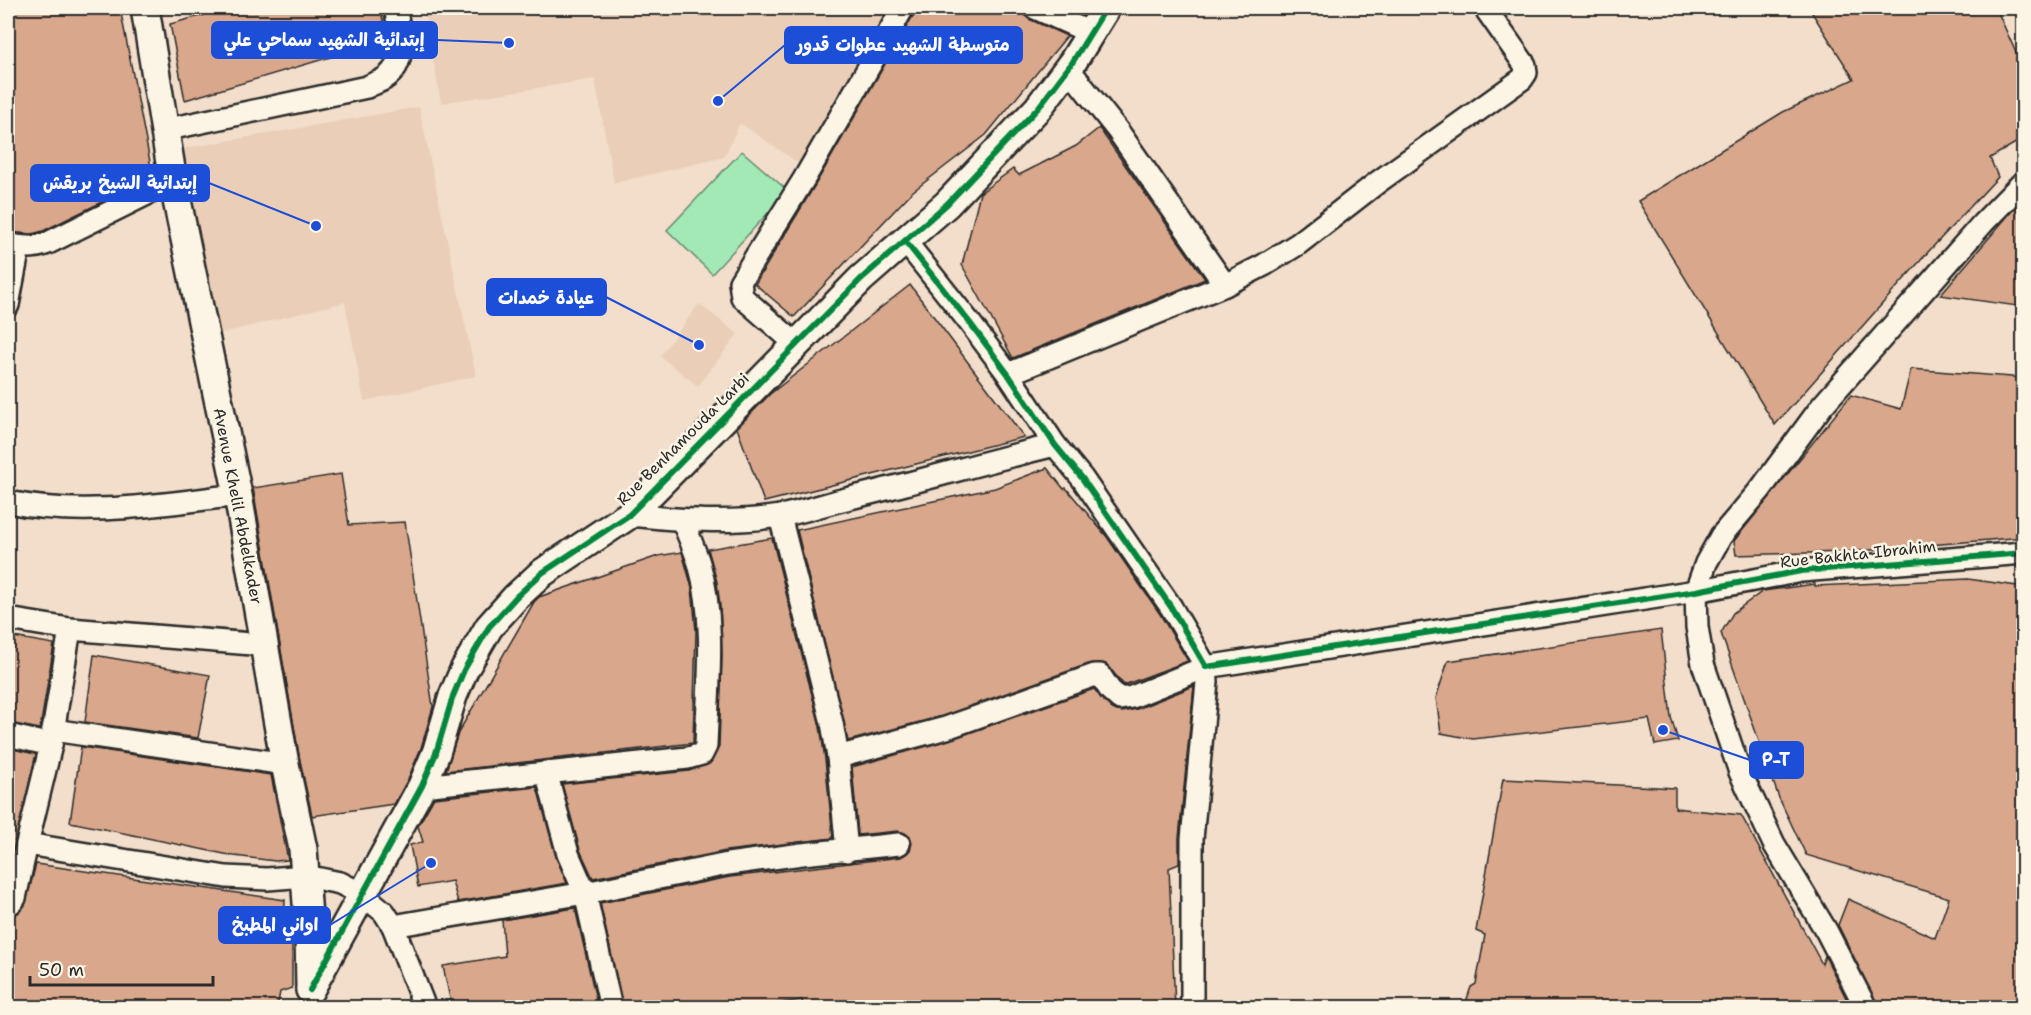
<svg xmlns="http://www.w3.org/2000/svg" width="2031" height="1015" font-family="'Shantell Sans','Playpen Sans Arabic',sans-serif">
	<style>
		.built { fill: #eaceb7 }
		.park { fill: #a2e9b5; stroke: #668a70; stroke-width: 1.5 }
		.building { fill: #d9a78b; stroke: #2b2b2b; stroke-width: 1.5 }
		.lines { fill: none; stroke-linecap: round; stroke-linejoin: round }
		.minor-casing { stroke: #2b2b2b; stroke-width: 26 }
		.tertiary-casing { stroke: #2b2b2b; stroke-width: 32 }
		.minor { stroke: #fcf5e5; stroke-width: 21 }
		.tertiary { stroke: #fcf5e5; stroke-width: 27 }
		.cycleway-casing { stroke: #fcf5e5; stroke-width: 10 }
		.cycleway { stroke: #00873e; stroke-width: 6 }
		.labels { text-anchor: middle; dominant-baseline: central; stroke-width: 5; stroke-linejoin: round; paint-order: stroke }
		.street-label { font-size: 16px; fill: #2b2b2b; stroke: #fcf5e5 }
		.leader { fill: none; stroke: #1d4ed8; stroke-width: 2 }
		.callout-dot { fill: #1d4ed8; stroke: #fcf5e5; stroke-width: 2 }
		.callout { fill: #1d4ed8; stroke: #1d4ed8; stroke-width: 2 }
		.callout-label { font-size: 18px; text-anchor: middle; font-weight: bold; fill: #fff }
	</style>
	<rect width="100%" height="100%" fill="#f2deca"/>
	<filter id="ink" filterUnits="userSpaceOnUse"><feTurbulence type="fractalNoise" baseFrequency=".0167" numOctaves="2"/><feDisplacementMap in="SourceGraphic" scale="12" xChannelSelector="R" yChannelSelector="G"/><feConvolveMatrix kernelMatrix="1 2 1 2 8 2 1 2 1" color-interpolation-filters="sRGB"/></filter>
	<g filter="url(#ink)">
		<g class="built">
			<path d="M 424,8 L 891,8 L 801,165 L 740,123 L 724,157 L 614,183 L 595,79 L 441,103 Z"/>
			<path d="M 419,107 L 476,376 L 364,401 L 345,302 L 207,337 L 176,150 Z"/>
			<path d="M 699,304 L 738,334 L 698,386 L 660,356 Z"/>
		</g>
		<path class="park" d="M 742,151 L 788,191 L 712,274 L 667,230 Z"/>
		<g class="building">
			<path d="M 8,8 L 120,8 L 153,177 L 43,231 L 32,234 L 8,232 Z"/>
			<path d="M 230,8 L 380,8 L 388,40 L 185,100 L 170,24 Z"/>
			<path d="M 916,8 L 1023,8 L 1024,15 L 1029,19 L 1067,36 L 986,135 L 912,192 L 794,317 L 755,284 L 815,185 L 914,14 Z"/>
			<path d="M 1809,8 L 1996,8 L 2021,64 L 2024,78 L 2024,138 L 1990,158 L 1998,177 L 1929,251 L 1775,425 L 1638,201 L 1783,112 L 1854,79 Z"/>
			<path d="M 1099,128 L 1205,279 L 1013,358 L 962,265 L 980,193 L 1013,169 L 1019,175 L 1076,146 Z"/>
			<path d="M 2024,200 L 2024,307 L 1940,295 L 2012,211 Z"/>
			<path d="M 910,285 L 1024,437 L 764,502 L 737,428 L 770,394 Z"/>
			<path d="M 1911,369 L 2024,378 L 2024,537 L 1846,552 L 1736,555 L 1734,541 L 1851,395 L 1901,409 Z"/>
			<path d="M 1047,468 L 1064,489 L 1066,488 L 1107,537 L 1160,614 L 1188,661 L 1124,685 L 1106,664 L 1091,663 L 942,716 L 848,741 L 797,530 L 995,488 Z"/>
			<path d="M 341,474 L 349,525 L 405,522 L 433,707 L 421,748 L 408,779 L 394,804 L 312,816 L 300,761 L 253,488 Z"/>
			<path d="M 772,538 L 820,726 L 825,759 L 833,838 L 726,851 L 593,878 L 580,850 L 562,784 L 689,771 L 710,763 L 719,747 L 722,654 L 720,606 L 717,582 L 708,549 Z"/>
			<path d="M 682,552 L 692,588 L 696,631 L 693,743 L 446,771 L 458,733 L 534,602 L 539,597 L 658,556 Z"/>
			<path d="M 1968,579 L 2024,587 L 2024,1008 L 1879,1008 L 1838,925 L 1848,899 L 1935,938 L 1949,898 L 1806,855 L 1779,798 L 1721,633 L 1733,613 L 1763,591 L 1815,584 L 1815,586 Z"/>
			<path d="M 1661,630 L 1671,717 L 1678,741 L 1655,745 L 1649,719 L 1473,739 L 1441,733 L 1436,698 L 1448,661 Z"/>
			<path d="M 8,636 L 54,644 L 40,729 L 8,723 Z"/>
			<path d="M 94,655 L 210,675 L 198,738 L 85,722 Z"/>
			<path d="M 1194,686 L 1179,838 L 1179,864 L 1169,868 L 1175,1008 L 803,1008 L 802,1000 L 744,1008 L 623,1008 L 600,903 L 730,877 L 901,857 L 910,850 L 912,843 L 910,837 L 905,833 L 898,831 L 858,835 L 852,767 L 949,740 L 1094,689 L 1111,708 L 1122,712 L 1137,709 Z"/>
			<path d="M 81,747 L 271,775 L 288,860 L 275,861 L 234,856 L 70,822 Z"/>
			<path d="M 8,748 L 36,754 L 8,873 Z"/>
			<path d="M 1503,779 L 1675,788 L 1675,808 L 1741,815 L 1822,964 L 1825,956 L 1851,1008 L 1464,1008 L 1471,987 L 1476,984 L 1485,935 L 1476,931 Z"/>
			<path d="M 537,787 L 556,857 L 567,883 L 458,902 L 452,881 L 418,887 L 410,845 L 423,842 L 418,826 L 434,798 Z"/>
			<path d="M 36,864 L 285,900 L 284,935 L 292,936 L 292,988 L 280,992 L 277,1008 L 8,1008 L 8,917 L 18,913 L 25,905 Z"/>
			<path d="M 575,908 L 598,1008 L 452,1008 L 443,966 L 505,956 L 502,920 Z"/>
		</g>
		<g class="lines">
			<defs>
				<g id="minor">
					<path d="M 1035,8 L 1091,33"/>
					<path d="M 1068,68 L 1118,131 L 1225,285"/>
					<path d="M 164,130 L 367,87 C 372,84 379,82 384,79 C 409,63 400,31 395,8"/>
					<path d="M 905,241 L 970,323 L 1008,374 L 1055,445 L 1082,478 L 1171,607 L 1206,667 L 1696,591 L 1801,571 L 2024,553"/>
					<path d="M 8,244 C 21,248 35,248 48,243 L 173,181"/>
					<path d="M 8,305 L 19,247"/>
					<path d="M 796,344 L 742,297 L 740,282 L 804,179 L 903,8"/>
					<path d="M 1008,374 L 1225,285 L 1264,265 L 1298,244 L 1378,182 L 1522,79 L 1526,73 L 1525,65 L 1485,8"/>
					<path d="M 8,502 C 84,518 161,504 238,495"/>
					<path d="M 629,515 C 679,520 730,524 780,516 C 801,512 822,505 842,500 C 914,483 984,462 1055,445"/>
					<path d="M 780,516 L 832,723 L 838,757 L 847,851"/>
					<path d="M 8,619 L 70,629 L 264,645"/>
					<path d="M 53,730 L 285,764"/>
					<path d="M 8,735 L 51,745 L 27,844 L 226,877 L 267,879 L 306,876 L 340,883 L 362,894 L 384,912 L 393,926 L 425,1008"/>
					<path d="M 51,744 L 70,629"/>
					<path d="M 838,757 L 946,728 L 1095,675 L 1100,675 L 1110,690 L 1120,699 L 1132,697 L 1206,667 L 1207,682 L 1192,839 L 1192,1008"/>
					<path d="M 546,772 L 568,854 L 585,893 L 728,864 L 802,854 L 899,844"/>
					<path d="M 422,786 L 688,758 L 702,754 L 706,746 C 708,685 716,622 699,563 C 694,548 688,534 682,520"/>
					<path d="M 8,904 L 12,902 L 15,898 L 27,844"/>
					<path d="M 393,926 L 585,893 L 611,1008"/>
					<path d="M 1866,1008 L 1827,932 L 1774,844 L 1740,772 L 1703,664 L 1697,627 L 1696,591 L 1706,563 L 1721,536 L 1760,490 L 1822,406 L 1983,223 L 2024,181"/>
				</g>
				<g id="tertiary">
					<path d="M 145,8 L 173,181 L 238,495 L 285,764 L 303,849 L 309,930 L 310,987"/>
					<path d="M 310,990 L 422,786 L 436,753 L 453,696 L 464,670 L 489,627 L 516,597 L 542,573 L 629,515 L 861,279 L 947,204 L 1038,108 L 1072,63 L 1106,8"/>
				</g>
			</defs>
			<use href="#minor" class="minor-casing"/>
			<use href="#tertiary" class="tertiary-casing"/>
			<use href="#minor" class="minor"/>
			<use href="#tertiary" class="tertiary"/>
			<defs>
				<g id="cycleway">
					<path d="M 905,241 L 970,323 L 1008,374 L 1055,445 L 1082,478 L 1171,607 L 1206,667 L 1696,591 L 1801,571 L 2024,553"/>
					<path d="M 310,990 L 422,786 L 436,753 L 453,696 L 464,670 L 489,627 L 516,597 L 542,573 L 629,515 L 861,279 L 947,204 L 1038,108 L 1072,63 L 1106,8"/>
				</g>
			</defs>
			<use href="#cycleway" class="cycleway-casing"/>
			<use href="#cycleway" class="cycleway"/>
		</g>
	</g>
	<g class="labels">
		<g class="street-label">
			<text transform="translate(683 439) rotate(-45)">Rue Benhamouda Larbi</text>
			<text transform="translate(238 506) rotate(79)">Avenue Khelil Abdelkader</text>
			<text transform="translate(1858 554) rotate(-6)">Rue Bakhta Ibrahim</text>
		</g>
	</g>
	<path class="leader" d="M509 43L437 40M718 101L785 45M316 226L209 183M699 345L606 297M1663 730L1750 760M431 863L330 925"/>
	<g class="callout-dot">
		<circle cx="509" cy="43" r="6"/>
		<circle cx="718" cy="101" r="6"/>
		<circle cx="316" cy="226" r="6"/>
		<circle cx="699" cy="345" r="6"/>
		<circle cx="1663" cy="730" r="6"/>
		<circle cx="431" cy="863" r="6"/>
	</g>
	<g class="callout">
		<rect x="212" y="22" width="225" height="36" rx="6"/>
		<rect x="785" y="27" width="237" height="36" rx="6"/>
		<rect x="31" y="165" width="178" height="36" rx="6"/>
		<rect x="487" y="279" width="119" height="36" rx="6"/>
		<rect x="1750" y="742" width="53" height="36" rx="6"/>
		<rect x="219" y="907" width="111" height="36" rx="6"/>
	</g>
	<g class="callout-label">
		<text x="324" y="46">إبتدائية الشهيد سماحي علي</text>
		<text x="903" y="51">متوسطة الشهيد عطوات قدور</text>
		<text x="120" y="189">إبتدائية الشيخ بريقش</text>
		<text x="546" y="304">عيادة خمدات</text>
		<text x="1776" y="766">P-T</text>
		<text x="275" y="931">اواني المطبخ</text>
	</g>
	<rect width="2031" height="1015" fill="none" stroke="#fcf5e5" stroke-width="30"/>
	<rect x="15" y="15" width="2001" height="985" fill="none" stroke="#2b2b2b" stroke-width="2" filter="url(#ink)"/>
	<path d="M30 976v9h183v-9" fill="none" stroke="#2b2b2b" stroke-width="3"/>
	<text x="39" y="976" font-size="18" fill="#2b2b2b" stroke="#fcf5e5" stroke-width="4.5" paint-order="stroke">50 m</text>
</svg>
